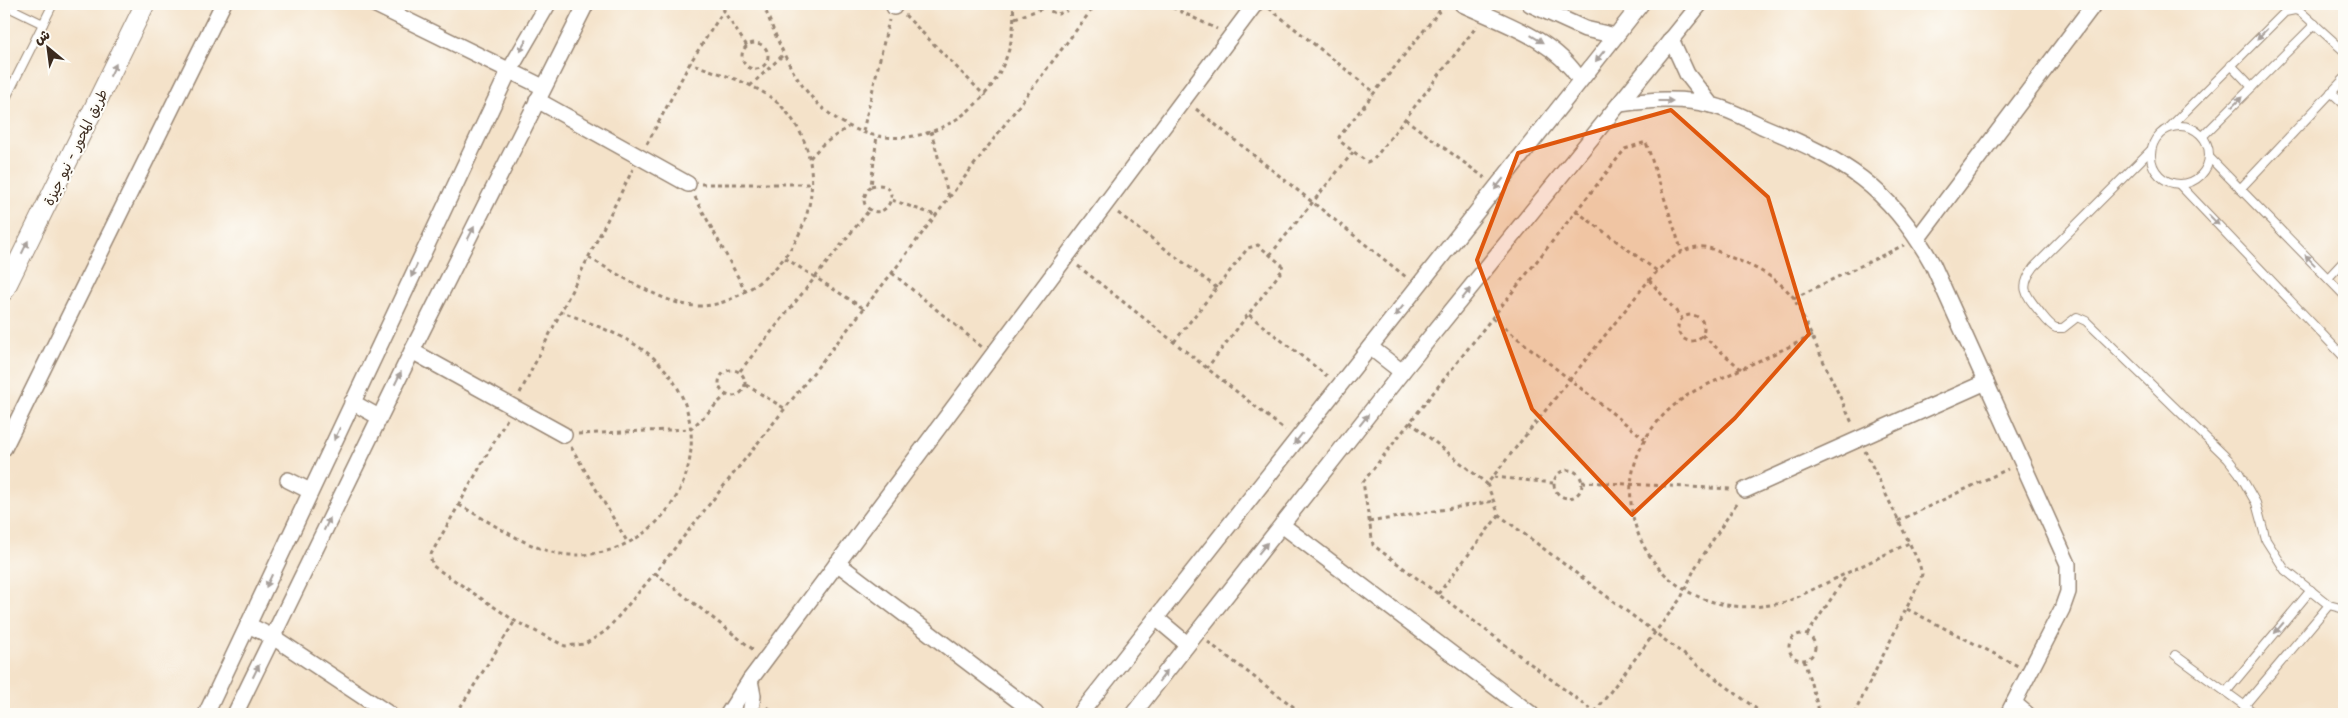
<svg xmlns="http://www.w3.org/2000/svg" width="2348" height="718" font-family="'Playpen Sans','Playpen Sans Arabic',sans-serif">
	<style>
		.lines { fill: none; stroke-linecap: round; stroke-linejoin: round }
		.service-casing { stroke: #988674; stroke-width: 10 }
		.minor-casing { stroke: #988674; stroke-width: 18 }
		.tertiary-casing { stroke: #988674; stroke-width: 21 }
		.path { stroke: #988674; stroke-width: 3; stroke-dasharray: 4 4; stroke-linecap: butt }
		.service { stroke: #fff; stroke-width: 8 }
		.minor { stroke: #fff; stroke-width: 15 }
		.tertiary { stroke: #fff; stroke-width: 19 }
		.oneway { fill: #a79f9a }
		.marked { fill: #df570d; fill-opacity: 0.2; stroke: #df570d; stroke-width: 4; stroke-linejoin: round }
		.labels { text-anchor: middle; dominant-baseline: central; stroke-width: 4.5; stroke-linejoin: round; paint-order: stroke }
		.street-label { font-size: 14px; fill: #3b2a1e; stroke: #fdfcf7 }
	</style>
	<rect width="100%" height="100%" fill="#fdfcf7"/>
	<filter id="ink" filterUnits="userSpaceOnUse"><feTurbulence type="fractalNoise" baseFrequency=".02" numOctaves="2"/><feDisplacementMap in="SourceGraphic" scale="10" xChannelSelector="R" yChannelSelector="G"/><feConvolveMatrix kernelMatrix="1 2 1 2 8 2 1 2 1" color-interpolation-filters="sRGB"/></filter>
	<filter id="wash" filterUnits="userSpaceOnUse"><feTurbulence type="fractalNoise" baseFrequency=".0096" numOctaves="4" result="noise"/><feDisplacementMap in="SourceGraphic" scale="20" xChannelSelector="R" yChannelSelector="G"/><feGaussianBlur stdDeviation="1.12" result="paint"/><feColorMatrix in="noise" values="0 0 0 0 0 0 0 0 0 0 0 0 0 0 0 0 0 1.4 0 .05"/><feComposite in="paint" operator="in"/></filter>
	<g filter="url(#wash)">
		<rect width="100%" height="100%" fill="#f4e2c9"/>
	</g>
	<g filter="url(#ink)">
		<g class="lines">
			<defs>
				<g id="service">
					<path d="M 4,5 L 43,24"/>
					<path d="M 2231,65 L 2252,87"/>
					<path d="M 2331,92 L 2344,104"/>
					<path d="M 4,102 L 53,4"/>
					<circle cx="2180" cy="155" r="29"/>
					<path d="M 2169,128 L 2285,12 L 2295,10 L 2301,12 L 2344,51"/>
					<path d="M 2203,136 L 2315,24"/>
					<path d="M 2151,150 L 2034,267 C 2019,287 2025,294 2039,311 C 2044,317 2049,325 2056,328 L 2063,328 L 2077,317 L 2086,321 L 2228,459 L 2239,473 L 2256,503 L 2266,540 L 2285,570 L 2329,605 L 2344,609"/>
					<path d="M 2209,157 L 2344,295"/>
					<path d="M 2180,185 L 2344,357"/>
					<path d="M 2240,189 L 2344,79"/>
					<path d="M 2328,278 L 2344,261"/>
					<path d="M 2175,655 L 2256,714"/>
					<path d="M 2226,692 L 2311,590"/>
					<path d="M 2244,706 L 2329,605"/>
				</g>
				<g id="minor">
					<path d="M 374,4 L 543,87"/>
					<path d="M 893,4 L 894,7"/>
					<path d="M 1462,4 C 1505,24 1553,38 1580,80"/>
					<path d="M 1530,4 L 1585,29 L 1616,36"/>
					<path d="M 1671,39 L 1687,74 L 1711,105"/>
					<path d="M 537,100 L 688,184"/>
					<path d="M 1620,104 C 1649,100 1682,97 1711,105 C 1729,109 1747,119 1764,127 C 1844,160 1889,186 1933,265 L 2068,564 L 2068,592 L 2062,609 L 2008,714"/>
					<path d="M 1918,238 L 2094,4"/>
					<path d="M 1370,347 L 1402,372"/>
					<path d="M 412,351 L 564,435"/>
					<path d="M 352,402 L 379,417"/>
					<path d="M 4,448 L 223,4"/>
					<path d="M 288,480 L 310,491"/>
					<path d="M 1745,490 L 1986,382"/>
					<path d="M 1282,525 L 1531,714"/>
					<path d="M 837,563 L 1036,714"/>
					<path d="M 1156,618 L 1187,644"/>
					<path d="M 248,625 L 273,637 L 389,714"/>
					<path d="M 750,680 L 753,696 L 750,714"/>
					<path d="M 2014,703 L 2027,714"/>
					<path d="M 206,714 L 509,71 L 548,4"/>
					<path d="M 235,714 L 412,351 L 586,4"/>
					<path d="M 728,714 L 750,680 L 1255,4"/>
					<path d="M 1080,714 L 1641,4"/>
					<path d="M 1133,714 L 1402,372 L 1700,4"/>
				</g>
				<path id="tertiary" d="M 4,291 L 145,4"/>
			</defs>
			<use href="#service" class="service-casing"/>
			<use href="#minor" class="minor-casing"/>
			<use href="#tertiary" class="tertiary-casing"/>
			<g class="path">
				<path d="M 763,4 C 780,46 795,90 834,117 C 916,176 1023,99 1013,4"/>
				<path d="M 1047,4 L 1050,11 L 1058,14 L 1066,11 L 1070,4"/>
				<path d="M 1165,4 L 1217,29"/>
				<path d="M 1445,4 L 1339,137 L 1341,142 L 1367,162 L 1374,159 L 1477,26"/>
				<path d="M 1269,8 L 1374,92"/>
				<path d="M 722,9 L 747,46"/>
				<path d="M 905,15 L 985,96"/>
				<path d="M 1015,18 L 1047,7"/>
				<circle cx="755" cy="56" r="13"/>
				<path d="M 750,86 L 784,54"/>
				<path d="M 1196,109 L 1406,277"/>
				<path d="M 1405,119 L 1485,178"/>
				<path d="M 863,131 L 889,20"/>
				<path d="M 931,131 L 949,197"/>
				<path d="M 647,144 L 690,63 L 728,4"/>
				<path d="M 810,158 L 822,145 L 848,127"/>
				<path d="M 701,184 L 811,184"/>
				<path d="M 871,186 C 905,178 890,223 869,209 C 860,203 865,192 871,186 L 877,135"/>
				<path d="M 695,197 L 746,292"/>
				<path d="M 892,200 L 935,215"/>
				<path d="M 1576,211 L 1657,271"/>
				<path d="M 1118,213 L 1217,288"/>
				<path d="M 1270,255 L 1354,151"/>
				<path d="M 589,258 C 617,273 667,307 699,306 C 721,306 740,296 758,283 C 813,243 832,164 785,110 C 762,84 721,75 690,63"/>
				<path d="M 785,258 L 863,308"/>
				<path d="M 1078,266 L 1285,430"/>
				<path d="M 892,273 L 982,347"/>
				<path d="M 1649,280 L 1682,318"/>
				<path d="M 1794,298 L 1904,245"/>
				<path d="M 1249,315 L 1327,376"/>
				<circle cx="1691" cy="328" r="13"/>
				<path d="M 1492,318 L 1645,439"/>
				<path d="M 1702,335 L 1741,369"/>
				<path d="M 1812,336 L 1698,389 C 1567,462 1643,641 1789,601 L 1909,543"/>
				<path d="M 1174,342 L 1248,248 L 1258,245 L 1282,265 L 1283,269 L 1207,368"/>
				<circle cx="732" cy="383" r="13"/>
				<path d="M 740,371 L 870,209"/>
				<path d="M 746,385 L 784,408"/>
				<path d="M 520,393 L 633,169"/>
				<path d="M 507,419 L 430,556 L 433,566 L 515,621 L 565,646 L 585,644 L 606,631 L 655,573 L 892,273 L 1096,4"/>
				<path d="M 1410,422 L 1487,484"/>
				<path d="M 578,434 L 691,429 L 726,395"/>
				<path d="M 571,447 L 628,543"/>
				<circle cx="1568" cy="484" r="14"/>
				<path d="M 1494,477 L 1553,483"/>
				<path d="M 1582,482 L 1732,489"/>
				<path d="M 459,505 C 489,521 528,549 561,554 C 662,567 730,452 667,372 C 642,340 598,327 563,312"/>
				<path d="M 1898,521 L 2008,469"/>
				<path d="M 1369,522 L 1494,501"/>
				<path d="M 655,573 L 755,651"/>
				<path d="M 1438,594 L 1499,515"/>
				<path d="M 1907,609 L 2018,666"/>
				<circle cx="1802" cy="647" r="13"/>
				<path d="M 1807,635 L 1847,575"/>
				<path d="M 1208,642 L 1303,714"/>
				<path d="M 1804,660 L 1820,714"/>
				<path d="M 767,707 L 777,714"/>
				<path d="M 1595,712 L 1681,598 L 1695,568 L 1738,501"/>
				<path d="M 456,714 L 515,621"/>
				<path d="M 1597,714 L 1373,545 L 1363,482 L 1625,149 L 1646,142 L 1682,252"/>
				<path d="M 1763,714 L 1499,515 L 1487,484 L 1649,280 C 1663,265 1682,245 1704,247 C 1713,248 1722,254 1730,257 C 1755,267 1777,277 1794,298 L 1853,425"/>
				<path d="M 1854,714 L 1920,581 L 1922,574 L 1919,563 L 1865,451"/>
			</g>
			<use href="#service" class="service"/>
			<use href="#minor" class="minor"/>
			<use href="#tertiary" class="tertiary"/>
		</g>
		<defs><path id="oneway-solid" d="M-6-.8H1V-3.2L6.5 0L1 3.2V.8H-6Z" transform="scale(1.25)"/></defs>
		<g class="oneway">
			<use href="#oneway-solid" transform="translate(2262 34) rotate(135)"/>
			<use href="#oneway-solid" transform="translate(1537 39) rotate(31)"/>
			<use href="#oneway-solid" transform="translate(523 46) rotate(120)"/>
			<use href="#oneway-solid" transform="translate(1600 56) rotate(129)"/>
			<use href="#oneway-solid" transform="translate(113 70) rotate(-64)"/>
			<use href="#oneway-solid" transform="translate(1666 101)"/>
			<use href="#oneway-solid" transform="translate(2237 102) rotate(-45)"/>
			<use href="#oneway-solid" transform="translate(1499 184) rotate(128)"/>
			<use href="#oneway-solid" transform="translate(2214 220) rotate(46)"/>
			<use href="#oneway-solid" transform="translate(471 233) rotate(-63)"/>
			<use href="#oneway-solid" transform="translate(25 247) rotate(-64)"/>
			<use href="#oneway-solid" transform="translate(2310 260) rotate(-134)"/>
			<use href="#oneway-solid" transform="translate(414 271) rotate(115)"/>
			<use href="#oneway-solid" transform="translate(1466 294) rotate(-51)"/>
			<use href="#oneway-solid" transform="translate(1399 311) rotate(129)"/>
			<use href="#oneway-solid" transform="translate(398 378) rotate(-64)"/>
			<use href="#oneway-solid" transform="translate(1364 420) rotate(-52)"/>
			<use href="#oneway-solid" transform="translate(337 434) rotate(115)"/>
			<use href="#oneway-solid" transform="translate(1298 439) rotate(128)"/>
			<use href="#oneway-solid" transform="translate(327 524) rotate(-64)"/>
			<use href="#oneway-solid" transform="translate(1263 548) rotate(-51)"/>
			<use href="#oneway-solid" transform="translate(269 581) rotate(115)"/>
			<use href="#oneway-solid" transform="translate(2279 628) rotate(130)"/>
			<use href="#oneway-solid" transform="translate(256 671) rotate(-64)"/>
			<use href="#oneway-solid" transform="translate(1163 676) rotate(-53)"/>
		</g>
	</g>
	<path class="marked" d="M 1671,110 L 1768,197 L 1809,334 L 1735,418 L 1632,515 L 1532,409 L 1477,260 L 1518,153 Z"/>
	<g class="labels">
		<g class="street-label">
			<text transform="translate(75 147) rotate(-64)">طريق المحور - نيو جيزة</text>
		</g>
	</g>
	<rect width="2348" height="718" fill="none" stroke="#fdfcf7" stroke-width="20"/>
	<g transform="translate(48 48) rotate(331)" stroke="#fdfcf7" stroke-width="4" paint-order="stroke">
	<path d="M0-4L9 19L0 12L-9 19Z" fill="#3b2a1e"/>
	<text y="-8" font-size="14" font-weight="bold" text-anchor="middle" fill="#3b2a1e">ش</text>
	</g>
</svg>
